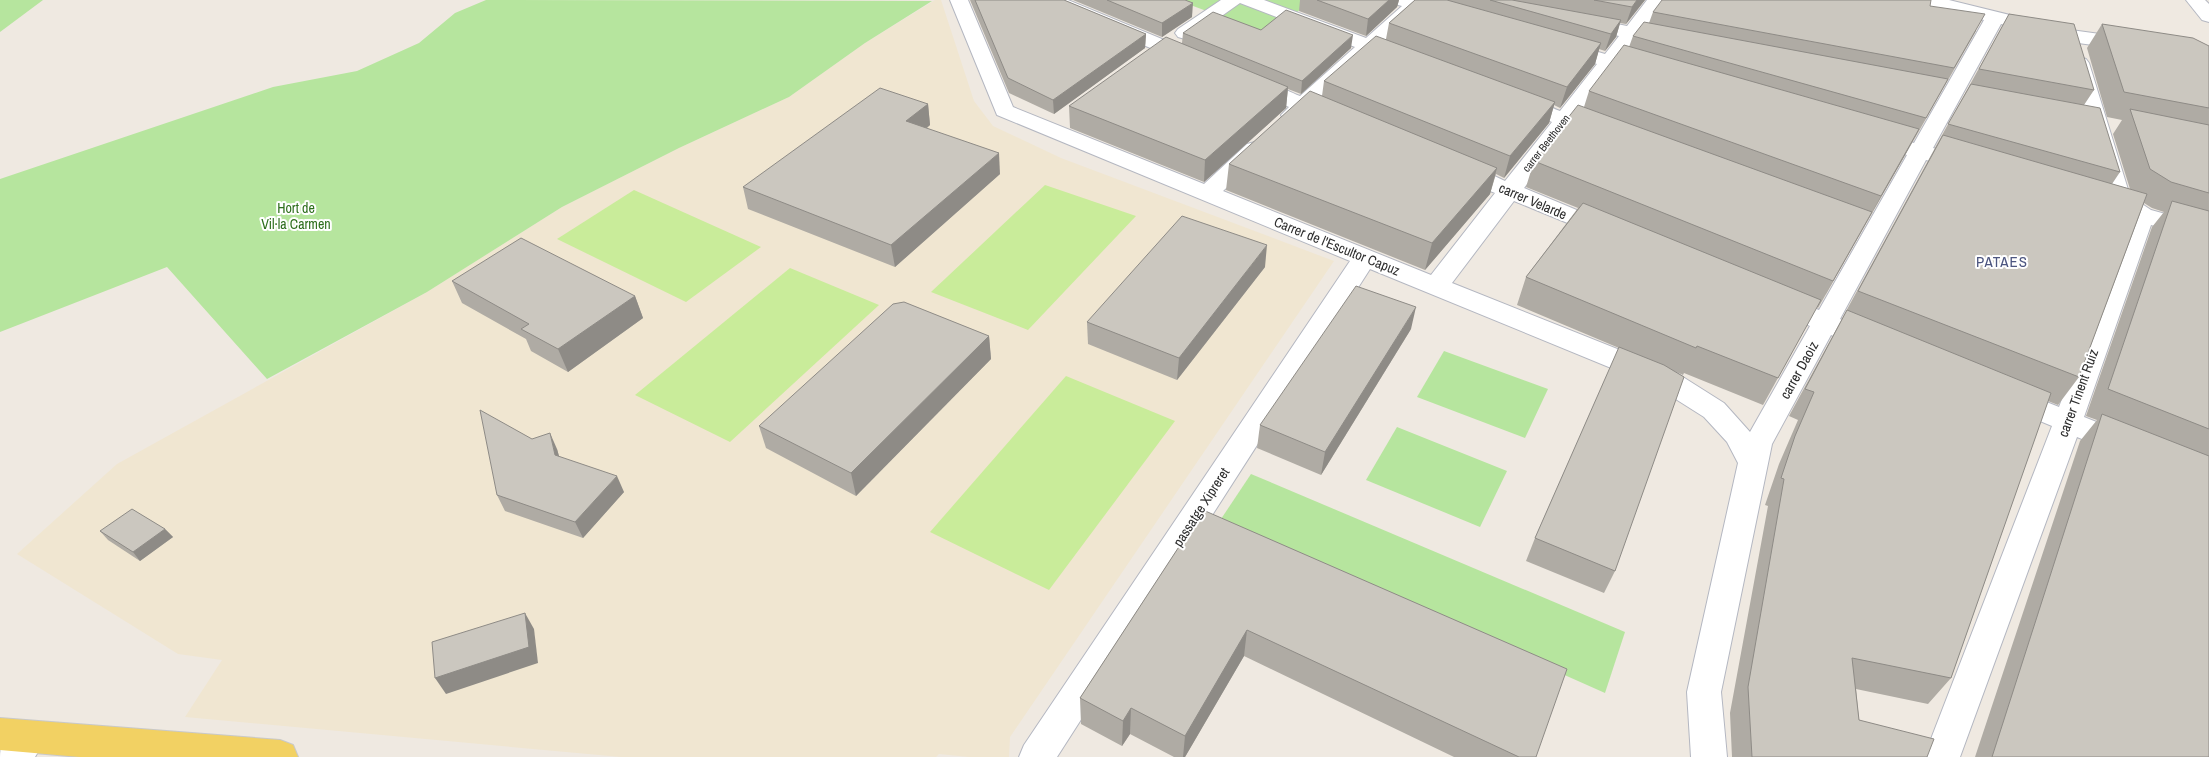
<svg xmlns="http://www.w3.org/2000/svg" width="2209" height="757" font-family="'Archivo Narrow',sans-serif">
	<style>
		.education { fill: #f0e6d1 }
		.green { fill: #b6e59e }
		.pitch { fill: #c9ec9a }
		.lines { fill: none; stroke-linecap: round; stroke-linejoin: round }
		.minor-casing { stroke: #b4b7c1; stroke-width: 2 }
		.major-casing { stroke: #c9c9c9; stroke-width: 2 }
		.minor { fill: #fff; fill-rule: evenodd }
		.major { fill: #f2d163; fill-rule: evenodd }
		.wall { fill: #afaba4 }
		.shaded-wall { fill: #8e8b86 }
		.building { fill: #cbc7bf; stroke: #8e8b86 }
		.labels { text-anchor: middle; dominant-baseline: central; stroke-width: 4; stroke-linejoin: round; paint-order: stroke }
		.far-street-label { font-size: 11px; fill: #2e2e2e; stroke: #fff }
		.street-label { font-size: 14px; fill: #2e2e2e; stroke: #fff }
		.park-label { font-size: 14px; fill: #2c6e1b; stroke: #fff }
		.neighbourhood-label { font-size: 15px; letter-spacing: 1px; fill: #4d5680; stroke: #fff }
	</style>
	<rect width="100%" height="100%" fill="#efe9e1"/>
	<path class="education" d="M 935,0 L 941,0 L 974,101 L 993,126 L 1061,158 L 1334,261 L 1010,737 L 1009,757 L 969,757 L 939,754 L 936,757 L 621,757 L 185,717 L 222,660 L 178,654 L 17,554 L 117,464 L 427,292 L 562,207 L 679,148 L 789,97 L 865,43 Z"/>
	<g class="green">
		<path d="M 0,0 L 43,0 L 0,32 Z"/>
		<path d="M 486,0 L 932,1 L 865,43 L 789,97 L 679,148 L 562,207 L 427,292 L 267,379 L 167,267 L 0,332 L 0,179 L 273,87 L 357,71 L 419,43 L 455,13 Z"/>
		<path d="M 1177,0 L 1311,0 L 1271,35 Z"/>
		<path d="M 1444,351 L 1548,389 L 1525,438 L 1417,397 Z"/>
		<path d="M 1397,427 L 1507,471 L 1480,527 L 1366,480 Z"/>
		<path d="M 1251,474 L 1625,632 L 1605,693 L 1219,522 Z"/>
	</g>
	<g class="pitch">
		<path d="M 1045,185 L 1136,216 L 1028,330 L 931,292 Z"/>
		<path d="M 634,190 L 761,247 L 686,302 L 557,239 Z"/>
		<path d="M 790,268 L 879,305 L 730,442 L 635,395 Z"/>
		<path d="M 1066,376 L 1175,421 L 1049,590 L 930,532 Z"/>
	</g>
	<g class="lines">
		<defs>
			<g id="minor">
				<path d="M 950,0 L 968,0 L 1013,107 L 1204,184 L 1247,144 L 1255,142 L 1263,144 L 1266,149 L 1263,154 L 1223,191 L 1431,275 L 1495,193 L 1451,175 L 1448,170 L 1451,165 C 1469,161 1489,174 1505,181 L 1552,122 L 1509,105 L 1506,101 L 1509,97 C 1525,92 1545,105 1560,111 L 1597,64 L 1554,51 L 1551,47 L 1554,43 L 1561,41 L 1605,54 L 1619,36 L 1575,27 L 1572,23 L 1575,19 L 1582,17 L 1627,26 L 1647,0 L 1666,0 L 1644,30 L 1679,37 L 1682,41 L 1679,45 L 1672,47 L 1636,40 L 1622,58 L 1654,68 L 1657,72 L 1654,76 L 1647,78 L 1614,69 L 1578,117 L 1608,128 L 1611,133 L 1608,138 L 1600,140 L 1569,129 L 1524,188 L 1615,226 L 1619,231 L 1615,236 L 1607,238 L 1599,236 L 1514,201 L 1452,283 L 1675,372 L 1724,403 L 1750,432 L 1810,326 L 1769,309 L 1765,303 L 1769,297 L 1778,295 L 1819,310 L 1907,155 L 1865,143 L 1862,138 L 1865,133 L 1873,131 L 1914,143 L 1984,20 L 1919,4 L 1917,0 L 1949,0 L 2071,30 L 2129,38 L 2136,40 L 2139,44 L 2136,48 L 2129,50 L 2071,42 L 2001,24 L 1933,148 L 1977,160 L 1980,165 L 1977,170 L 1969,172 L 1926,160 L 1840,319 L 1881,336 L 1885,342 L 1881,348 L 1872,351 L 1831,335 L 1772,444 L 1721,692 L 1727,757 L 1691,757 L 1687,692 L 1738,463 L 1727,442 L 1704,417 L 1655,386 L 1370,269 L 1057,757 L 1019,757 L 1024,745 L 1350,261 L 997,115 Z"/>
				<path d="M 1043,0 L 1068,0 L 1198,54 L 1201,58 L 1198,62 L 1191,64 L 1184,62 L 1045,4 Z"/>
				<path d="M 1221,0 L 1264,0 L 1366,38 L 1402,6 L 1394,4 L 1392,0 L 1423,0 L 1455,10 L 1457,14 L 1455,18 L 1448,20 L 1418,11 L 1382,44 L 1408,54 L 1411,58 L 1408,62 L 1401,64 L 1371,54 L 1317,103 L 1340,112 L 1343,117 L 1340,122 L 1332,123 L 1306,114 C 1299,120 1294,122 1284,120 L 1281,115 L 1289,107 L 1245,88 L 1242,84 L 1245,80 C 1262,75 1284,90 1300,96 L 1355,47 L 1240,3 L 1192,37 L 1185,39 L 1178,37 L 1175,33 L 1178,29 Z"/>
				<path d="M 2186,0 L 2205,0 L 2209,4 L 2209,22 L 2202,20 Z"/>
				<path d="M 2079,57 L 2086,59 L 2089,63 L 2130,196 L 2151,210 L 2209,226 L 2209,241 L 2151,225 L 2084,417 L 2134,437 L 2139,445 L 2134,453 L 2124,456 L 2077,437 L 1960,757 L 1924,757 L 2052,426 L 1999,404 L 1995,397 L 1999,390 L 2009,387 L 2059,407 L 2130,219 L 2096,209 L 2092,204 L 2096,199 L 2107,198 L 2069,63 L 2072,59 Z"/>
				<path d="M 29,721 L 42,725 L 47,737 L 35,757 L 0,757 C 0,738 12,727 29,721 Z"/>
			</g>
			<path id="major" d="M 0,718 L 280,740 L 293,745 L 298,757 L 80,757 L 0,750 Z"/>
		</defs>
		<use href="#minor" class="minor-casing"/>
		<use href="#major" class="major-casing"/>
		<use href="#minor" class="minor"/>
		<use href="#major" class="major"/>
	</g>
	<g class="wall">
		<path d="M 970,0 L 1064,0 L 1146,34 L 1145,48 L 1054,114 L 1009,93 Z"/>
		<path d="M 1073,0 L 1185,0 L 1192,17 L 1162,37 Z"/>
		<path d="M 1300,0 L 1399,0 L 1397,7 L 1366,36 L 1299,11 Z"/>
		<path d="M 1415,0 L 1645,0 L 1626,24 L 1620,23 L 1616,37 L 1605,51 L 1599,49 L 1595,64 L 1560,108 L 1554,105 L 1549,123 L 1504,178 L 1496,174 L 1490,194 L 1425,270 L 1226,190 L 1229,164 L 1322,96 L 1324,81 L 1386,39 L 1389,23 Z"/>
		<path d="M 1930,6 L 1976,31 L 1818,308 L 1817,307 L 1763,405 L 1684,373 L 1683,375 L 1674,371 L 1615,571 L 1604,593 L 1526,561 L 1535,538 L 1619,348 L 1517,305 L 1526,277 L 1578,208 L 1526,187 L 1534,161 L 1584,107 L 1589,91 L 1629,47 L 1633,36 L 1649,23 L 1653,12 Z"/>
		<path d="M 2009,14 L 2094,90 L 2084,105 L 2120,172 L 2112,184 L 2130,189 L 2113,134 L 2122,120 L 2107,117 L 2087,48 L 2102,24 L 2209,46 L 2209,757 L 1975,757 L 2080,441 L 2097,420 L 2086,416 L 2152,227 L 2164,212 L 2152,208 L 2144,203 L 2079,377 L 2058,405 L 2048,401 L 1951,678 L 1928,704 L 1856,689 L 1859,720 L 1927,757 L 1732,757 L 1730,713 L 1768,506 L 1765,505 L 1779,464 L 1798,420 L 1789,416 L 1936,146 Z"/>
		<path d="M 1261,30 L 1351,48 L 1301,94 L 1288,89 L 1286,108 L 1204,182 L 1070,128 L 1069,106 L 1182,43 L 1183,33 Z"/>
		<path d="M 928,104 L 930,125 L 927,128 L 1000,174 L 895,267 L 748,209 L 743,187 Z"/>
		<path d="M 1265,267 L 1177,380 L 1088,344 L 1087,322 Z"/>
		<path d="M 452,281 L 635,296 L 643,318 L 568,372 L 531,351 L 526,339 L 462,303 Z"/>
		<path d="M 1411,329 L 1321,475 L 1257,448 L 1260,425 Z"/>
		<path d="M 989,336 L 991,359 L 856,496 L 766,448 L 759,426 Z"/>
		<path d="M 557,449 L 559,456 L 624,492 L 583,538 L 505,511 L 497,495 Z"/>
		<path d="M 1203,510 L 1536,757 L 1454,757 L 1244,656 L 1185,757 L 1174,757 L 1130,734 L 1122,746 L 1081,724 L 1080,698 Z"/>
		<path d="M 165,529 L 173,537 L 140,561 L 108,540 L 100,531 Z"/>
	</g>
	<g class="shaded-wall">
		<path d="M 1389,0 L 1399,0 L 1397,7 L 1366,36 L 1368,19 Z"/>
		<path d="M 1637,0 L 1645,0 L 1626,24 L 1632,7 Z"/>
		<path d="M 1193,3 L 1192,17 L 1162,37 L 1162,23 Z"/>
		<path d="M 1621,20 L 1616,37 L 1605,51 L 1611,34 Z"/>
		<path d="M 1146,34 L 1145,48 L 1054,114 L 1053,100 Z"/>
		<path d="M 1353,35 L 1351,48 L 1301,94 L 1302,81 Z"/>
		<path d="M 1601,43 L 1595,64 L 1560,108 L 1567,87 Z"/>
		<path d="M 1288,87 L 1286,108 L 1204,182 L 1205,160 Z"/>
		<path d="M 1555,102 L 1549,123 L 1504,178 L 1510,156 Z"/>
		<path d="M 928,104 L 930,125 L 908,142 L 906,121 Z"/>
		<path d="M 1919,129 L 1905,155 L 1866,223 L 1881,196 Z"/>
		<path d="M 999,153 L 1000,174 L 895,267 L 891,245 Z"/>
		<path d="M 1497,168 L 1490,194 L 1425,270 L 1432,243 Z"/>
		<path d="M 1872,212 L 1857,239 L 1818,308 L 1833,281 Z"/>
		<path d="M 1267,245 L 1265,267 L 1177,380 L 1179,358 Z"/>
		<path d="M 635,296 L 643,318 L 568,372 L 558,349 Z"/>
		<path d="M 1416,307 L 1411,329 L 1321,475 L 1325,452 Z"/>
		<path d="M 989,336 L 991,359 L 856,496 L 851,473 Z"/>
		<path d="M 550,433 L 557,449 L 563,471 L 555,455 Z"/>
		<path d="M 617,476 L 624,492 L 583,538 L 575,522 Z"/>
		<path d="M 165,529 L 173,537 L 140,561 L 133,552 Z"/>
		<path d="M 525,613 L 534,629 L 538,663 L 446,694 L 435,678 Z"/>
		<path d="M 1247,630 L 1244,656 L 1185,757 L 1183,757 L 1185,736 Z"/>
		<path d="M 1131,708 L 1130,734 L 1122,746 L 1123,721 Z"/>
	</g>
	<g class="building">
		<path d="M 975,0 L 1064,0 L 1146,34 L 1053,100 L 1008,78 Z"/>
		<path d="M 1107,0 L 1185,0 L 1193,3 L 1162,23 Z"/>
		<path d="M 1317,0 L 1389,0 L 1368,19 Z"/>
		<path d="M 1415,0 L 1447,0 L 1601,43 L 1567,87 L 1389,23 Z"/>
		<path d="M 1490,0 L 1512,0 L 1621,20 L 1611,34 Z"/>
		<path d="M 1594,0 L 1637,0 L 1632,7 Z"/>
		<path d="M 1662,0 L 1931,0 L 1930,6 L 1985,14 L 1954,68 L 1653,12 Z"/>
		<path d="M 1286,10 L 1353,35 L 1302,81 L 1183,33 L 1213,12 L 1261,30 Z"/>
		<path d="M 2009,14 L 2074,24 L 2094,90 L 1979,69 Z"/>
		<path d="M 1644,22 L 1948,79 L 1926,118 L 1633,36 Z"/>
		<path d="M 2102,24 L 2193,38 L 2209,46 L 2209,108 L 2124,92 Z"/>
		<path d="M 1376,36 L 1555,102 L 1510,156 L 1324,81 Z"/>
		<path d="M 1166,37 L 1288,87 L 1205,160 L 1069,106 Z"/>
		<path d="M 1624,45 L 1919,129 L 1881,196 L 1589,91 Z"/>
		<path d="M 1971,84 L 2100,108 L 2120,172 L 1948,124 Z"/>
		<path d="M 880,88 L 928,104 L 906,121 L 999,153 L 891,245 L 743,187 Z"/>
		<path d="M 1310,91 L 1497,168 L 1432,243 L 1229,164 Z"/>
		<path d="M 1578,105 L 1872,212 L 1833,281 L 1534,161 Z"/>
		<path d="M 2130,109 L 2209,125 L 2209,193 L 2171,182 L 2150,169 Z"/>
		<path d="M 1943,135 L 2147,194 L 2079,377 L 1858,291 Z"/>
		<path d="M 2172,201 L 2209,211 L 2209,429 L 2108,389 Z"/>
		<path d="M 1583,203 L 1821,300 L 1778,378 L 1697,346 L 1696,348 L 1526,277 Z"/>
		<path d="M 1182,216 L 1267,245 L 1179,358 L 1087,322 Z"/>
		<path d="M 521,238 L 635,296 L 558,349 L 521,329 L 529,324 L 452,281 Z"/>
		<path d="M 1356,286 L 1416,307 L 1325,452 L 1260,425 Z"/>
		<path d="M 904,302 L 989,336 L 851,473 L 759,426 L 893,304 Z"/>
		<path d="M 1847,310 L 2051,393 L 1951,678 L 1852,658 L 1859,720 L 1934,739 L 1927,757 L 1752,757 L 1748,687 L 1784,479 L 1781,478 L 1795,436 L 1814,392 L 1805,389 Z"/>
		<path d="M 1619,347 L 1664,365 L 1684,377 L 1615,571 L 1535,538 Z"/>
		<path d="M 480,410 L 532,439 L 550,433 L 555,455 L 617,476 L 575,522 L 497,495 Z"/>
		<path d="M 2102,414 L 2209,456 L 2209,757 L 1992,757 Z"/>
		<path d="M 132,509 L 165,529 L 133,552 L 100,531 Z"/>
		<path d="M 1203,510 L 1567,669 L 1536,757 L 1519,757 L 1247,630 L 1185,736 L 1131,708 L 1123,721 L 1080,698 Z"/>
		<path d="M 525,613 L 529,647 L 435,678 L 432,642 Z"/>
	</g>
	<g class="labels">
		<g class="far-street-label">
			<text transform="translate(1546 143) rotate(-52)">carrer Beethoven</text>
		</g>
		<g class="street-label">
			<text transform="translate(1533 201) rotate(23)">carrer Velarde</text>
			<text transform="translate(1337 246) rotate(22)">Carrer de l'Escultor Capuz</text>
			<text transform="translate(1799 370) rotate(-61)">carrer Daoiz</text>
			<text transform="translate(2078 393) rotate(-70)">carrer Tinent Ruiz</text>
			<text transform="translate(1201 507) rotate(-57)">passatge Xipreret</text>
		</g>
		<g class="park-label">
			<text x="296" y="208">Hort de<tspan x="296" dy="16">Vil·la Carmen</tspan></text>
		</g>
		<g class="neighbourhood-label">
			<text x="2002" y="261">PATAES</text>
		</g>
	</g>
</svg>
